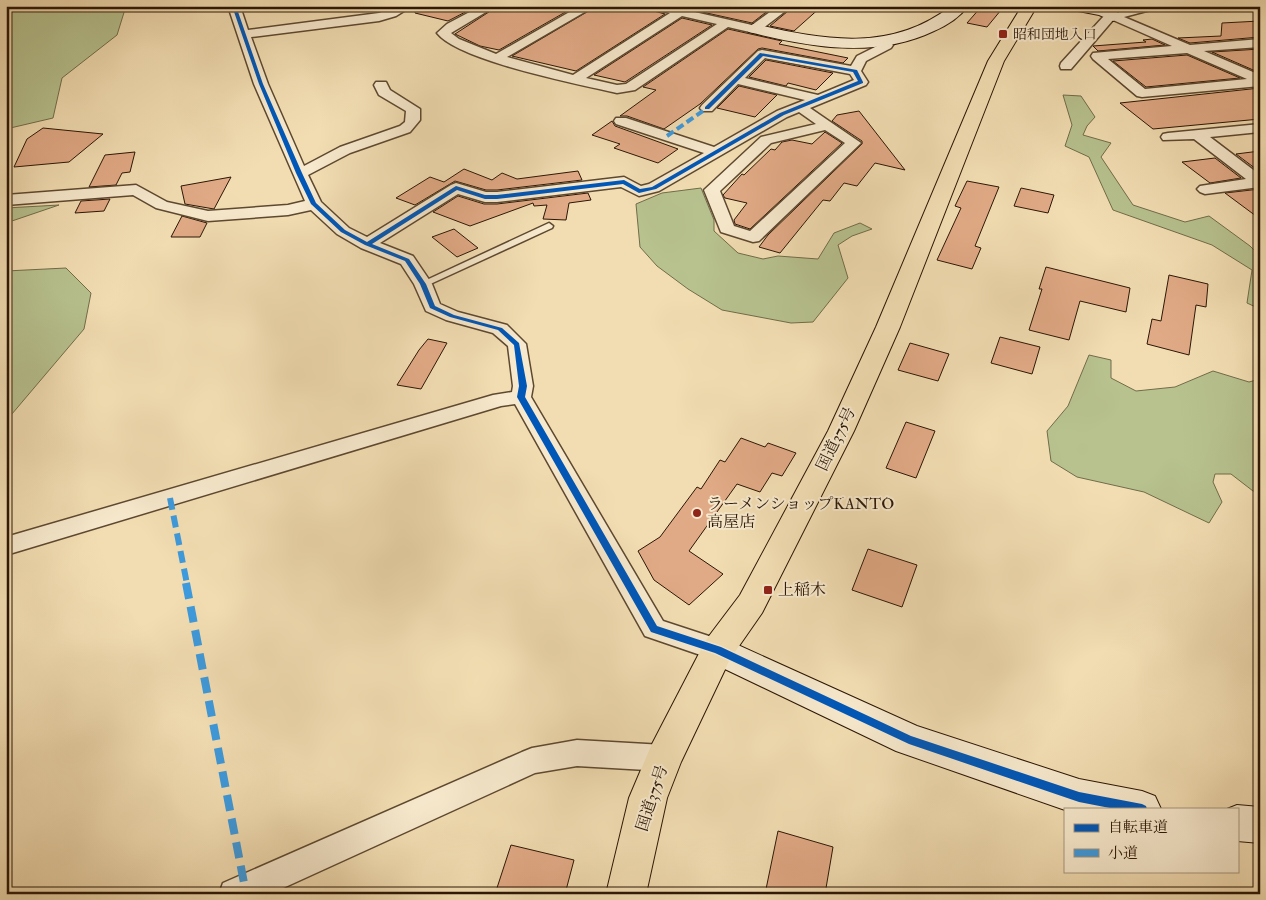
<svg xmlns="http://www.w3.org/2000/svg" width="1266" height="900" font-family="'IM FELL Double Pica','Noto Serif JP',serif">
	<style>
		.green { fill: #b7c28f; stroke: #716c4a }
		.building { fill: #e1aa86; stroke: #2b1605 }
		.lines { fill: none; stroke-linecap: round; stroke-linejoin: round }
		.lane-casing { stroke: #5d4830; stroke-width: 3 }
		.street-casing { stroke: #5d4830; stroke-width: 3 }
		.secondary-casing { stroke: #2b1605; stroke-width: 2 }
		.highway-casing { stroke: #2b1605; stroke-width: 2 }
		.lane { fill: #f7e9cd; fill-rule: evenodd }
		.street { fill: #f7e9cd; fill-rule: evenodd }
		.secondary { fill: #f7e9cd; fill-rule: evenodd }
		.highway { fill: #f2ddb2; fill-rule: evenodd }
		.quiet-far2 { stroke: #3d9add; stroke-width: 4; stroke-dasharray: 8 4; stroke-linecap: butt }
		.quiet-far1 { stroke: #3d9add; stroke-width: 6; stroke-dasharray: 12 6; stroke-linecap: butt }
		.quiet { stroke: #3d9add; stroke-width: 8; stroke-dasharray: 16 8; stroke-linecap: butt }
		.cycleway-casing { stroke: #f7e9cd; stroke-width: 3 }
		.cycleway { fill: #0057b8; fill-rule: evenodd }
		.poi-dot { fill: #8f2418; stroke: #f7e9cd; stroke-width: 2 }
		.labels { text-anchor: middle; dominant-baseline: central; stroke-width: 4; stroke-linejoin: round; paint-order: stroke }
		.far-poi-label { font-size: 14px; fill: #2b1605; stroke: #f7e9cd; text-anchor: start }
		.street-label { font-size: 16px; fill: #2b1605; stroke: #f7e9cd }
		.poi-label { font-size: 16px; fill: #2b1605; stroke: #f7e9cd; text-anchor: start }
	</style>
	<rect width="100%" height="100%" fill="#f2ddb2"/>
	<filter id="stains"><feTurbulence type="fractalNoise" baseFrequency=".004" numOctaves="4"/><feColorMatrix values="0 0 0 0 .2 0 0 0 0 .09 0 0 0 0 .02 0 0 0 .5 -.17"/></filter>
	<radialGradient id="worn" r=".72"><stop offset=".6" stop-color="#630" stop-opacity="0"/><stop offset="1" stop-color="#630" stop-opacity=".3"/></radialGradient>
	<g class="green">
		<path d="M 6,6 L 126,6 L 117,35 L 62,78 L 53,118 L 6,129 Z"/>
		<path d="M 1063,95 L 1081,96 L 1095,117 L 1087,126 L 1083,135 L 1111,143 L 1101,157 L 1133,205 L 1185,222 L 1209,216 L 1250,246 L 1260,256 L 1260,309 L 1247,303 L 1252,270 L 1212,245 L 1113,210 L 1089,157 L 1065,146 L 1072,125 Z"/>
		<path d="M 701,188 L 714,220 L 714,231 L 738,253 L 763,259 L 778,256 L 818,259 L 834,233 L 860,223 L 872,229 L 852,236 L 838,245 L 848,278 L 813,322 L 791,323 L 722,310 L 688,289 L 657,266 L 640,247 L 636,204 L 662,193 Z"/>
		<path d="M 59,205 L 6,223 L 6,208 Z"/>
		<path d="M 66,268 L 91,293 L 84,329 L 6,421 L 6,271 Z"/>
		<path d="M 1089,355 L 1111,360 L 1111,378 L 1136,391 L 1175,387 L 1213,371 L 1249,382 L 1260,379 L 1260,492 L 1253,491 L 1231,474 L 1215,474 L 1213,482 L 1222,502 L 1209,523 L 1144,492 L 1077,477 L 1051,461 L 1047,431 L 1068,406 Z"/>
	</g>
	<g class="building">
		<path d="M 416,6 L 477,6 L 448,21 L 415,13 Z"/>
		<path d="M 498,6 L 576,6 L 499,50 L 480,46 L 455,34 Z"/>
		<path d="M 597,6 L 646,6 L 650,10 L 665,14 L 576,71 L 512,56 Z"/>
		<path d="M 693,6 L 774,6 L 752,23 L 693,10 Z"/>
		<path d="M 794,6 L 822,6 L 794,31 L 770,26 Z"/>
		<path d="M 981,7 L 1001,10 L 987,27 L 967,23 Z"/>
		<path d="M 682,18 L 712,25 L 625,82 L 594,75 Z"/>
		<path d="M 1260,21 L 1260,37 L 1190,43 L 1178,38 L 1221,36 L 1222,23 Z"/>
		<path d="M 728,29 L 782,41 L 779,44 L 848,58 L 843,63 L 762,48 L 758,49 L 700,104 L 664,129 L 627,116 L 620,116 L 656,90 L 643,87 Z"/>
		<path d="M 1152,39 L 1165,45 L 1098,51 L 1093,46 L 1146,42 L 1143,40 Z"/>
		<path d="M 1260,49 L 1260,73 L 1212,52 Z"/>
		<path d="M 1187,55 L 1240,78 L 1146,87 L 1113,61 Z"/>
		<path d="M 766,60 L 833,73 L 816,90 L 788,83 L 786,86 L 749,77 Z"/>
		<path d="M 739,86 L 777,95 L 755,117 L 717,108 Z"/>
		<path d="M 1260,88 L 1260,119 L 1153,129 L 1120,103 Z"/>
		<path d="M 859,111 L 905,170 L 875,163 L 857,186 L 844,183 L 830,201 L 823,200 L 780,253 L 759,247 L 768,235 L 862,144 L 862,141 L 832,121 L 837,115 Z"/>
		<path d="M 612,121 L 615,126 L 678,149 L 658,163 L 614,148 L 620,144 L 592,135 Z"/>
		<path d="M 43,128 L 103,134 L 69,162 L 14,167 L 27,139 Z"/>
		<path d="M 825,132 L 842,143 L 750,229 L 735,224 L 734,220 L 747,203 L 725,198 L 723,195 L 742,174 L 744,175 L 771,149 L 775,150 L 782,142 L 792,140 L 812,144 Z"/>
		<path d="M 1260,151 L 1260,172 L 1236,154 Z"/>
		<path d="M 135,152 L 130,172 L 122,173 L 116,185 L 89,187 L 105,155 Z"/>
		<path d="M 1215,158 L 1241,178 L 1210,183 L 1182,162 Z"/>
		<path d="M 464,169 L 492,180 L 502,173 L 517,179 L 578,171 L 582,180 L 497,190 L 486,190 L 455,181 L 415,205 L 396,198 L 430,177 L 444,182 Z"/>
		<path d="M 231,177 L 214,209 L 185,204 L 181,186 Z"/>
		<path d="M 967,181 L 999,187 L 975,246 L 981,248 L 972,269 L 937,260 L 961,208 L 955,206 Z"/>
		<path d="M 1021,188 L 1054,195 L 1048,213 L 1014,206 Z"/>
		<path d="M 1260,189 L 1260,219 L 1225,193 Z"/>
		<path d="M 588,193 L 591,200 L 569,203 L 566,220 L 543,219 L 547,205 L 534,206 L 533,203 L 470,226 L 433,212 L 458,196 L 484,204 L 497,204 Z"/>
		<path d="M 110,199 L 104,211 L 75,213 L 81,201 Z"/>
		<path d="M 182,216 L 207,223 L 200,237 L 171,237 Z"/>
		<path d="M 454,229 L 478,248 L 457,257 L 432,237 Z"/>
		<path d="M 1046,267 L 1130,288 L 1126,312 L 1080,301 L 1069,340 L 1029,330 L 1042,289 L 1039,289 Z"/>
		<path d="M 1169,275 L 1208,284 L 1206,307 L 1196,305 L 1189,355 L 1147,344 L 1152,319 L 1161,321 Z"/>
		<path d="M 1000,337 L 1040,347 L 1032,374 L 991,363 Z"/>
		<path d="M 428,339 L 447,343 L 421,389 L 397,385 L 419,350 Z"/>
		<path d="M 910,343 L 949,354 L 938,381 L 898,370 Z"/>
		<path d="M 906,422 L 935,431 L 916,478 L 886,468 Z"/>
		<path d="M 741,438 L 765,447 L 768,443 L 796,453 L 782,476 L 772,473 L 760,492 L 737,484 L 689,551 L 723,574 L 689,605 L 654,580 L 638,551 L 660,537 L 697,487 L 701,489 L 720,460 L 725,462 Z"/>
		<path d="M 868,549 L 917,565 L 902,607 L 852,590 Z"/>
		<path d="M 778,831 L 833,847 L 825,894 L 765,894 Z"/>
		<path d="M 511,845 L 574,860 L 565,894 L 495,894 Z"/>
	</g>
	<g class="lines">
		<defs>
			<path id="lane" d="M 549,223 L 553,226 L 552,228 L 426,286 L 420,286 L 418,284 Z"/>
			<g id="street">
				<path d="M 228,6 L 240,6 L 248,30 L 379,13 L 397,6 L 412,6 L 396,16 L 379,21 L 251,37 L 268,84 L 304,166 L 340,147 L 400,126 L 405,122 L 406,111 L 379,95 L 374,85 L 376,82 L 386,82 L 390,90 L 420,109 L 420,120 L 410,132 L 350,153 L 308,175 L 321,202 L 349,228 L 367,237 L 451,185 L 456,183 L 486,192 L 497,192 L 624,177 L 641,186 L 649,184 L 704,153 L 616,124 L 614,121 L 616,118 L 626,118 L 714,147 L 777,111 L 805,100 L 738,84 L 712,111 L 702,111 L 700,108 L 702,105 L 758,51 L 762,50 L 851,66 L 857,56 L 879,45 L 877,42 L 879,39 C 885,38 889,40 893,45 L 891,48 L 866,61 L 861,71 L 868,82 L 866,85 L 810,108 L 861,143 L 759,241 L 753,242 L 721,232 L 704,190 L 761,137 L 816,124 L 799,112 L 787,117 L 659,191 L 639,196 L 621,187 L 497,202 L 485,202 L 458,194 L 380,243 L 413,256 L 432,284 L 440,304 L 458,312 L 507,325 L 526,344 L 533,386 L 531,397 L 663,621 L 727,642 L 731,650 L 727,658 L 718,661 L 645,636 L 515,404 L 501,406 L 6,555 L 6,537 L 493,395 L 512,392 L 513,386 L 508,346 L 493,333 L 446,320 L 426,311 L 414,284 L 401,264 L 361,248 L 337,234 L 311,210 L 288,215 L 208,221 L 156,208 L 133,195 L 6,205 L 6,195 L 136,185 L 167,202 L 208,211 L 288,205 L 305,201 L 254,84 ZM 765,58 L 850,74 L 854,80 L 818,95 L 745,78 ZM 825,130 L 845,143 L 750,231 L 734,226 L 720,191 L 771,143 Z"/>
				<path d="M 481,6 L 496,6 L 451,33 L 459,39 L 496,54 L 580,6 L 595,6 L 507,57 L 573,75 L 670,13 L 650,8 L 648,6 L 678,8 L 691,6 L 692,8 L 690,11 L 752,25 L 778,6 L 792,6 L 758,32 L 754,33 L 728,27 L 635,90 L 617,93 C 579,84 459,61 437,33 L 447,24 ZM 682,16 L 717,24 L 626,84 L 617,85 L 586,78 Z"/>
				<path d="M 1139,6 L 1160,6 L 1158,8 L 1124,17 L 1190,45 L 1260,39 L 1260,47 L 1204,51 L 1260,75 L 1260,86 L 1142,97 L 1137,96 L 1093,59 L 1091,56 L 1093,53 L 1172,46 L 1113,20 L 1071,69 L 1061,69 L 1060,66 L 1061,63 L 1103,17 ZM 1187,53 L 1247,79 L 1145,89 L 1108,59 Z"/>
				<path d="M 1249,6 L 1260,6 L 1260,10 L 1251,8 Z"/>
				<path d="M 1260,124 L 1260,132 L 1210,137 L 1260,175 L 1260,187 L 1205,194 L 1200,192 L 1197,189 L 1200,186 L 1246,179 L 1194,139 L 1163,140 L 1161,137 L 1163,134 L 1168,133 Z"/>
				<path d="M 577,740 L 664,745 L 674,749 L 678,758 L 674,767 L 664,771 L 577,766 L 535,773 L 270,894 L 219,894 L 223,883 L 522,752 L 532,748 Z"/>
			</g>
			<g id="secondary">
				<path d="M 951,6 L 968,6 C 960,17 946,26 934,31 C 876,59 809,47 749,32 L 746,29 L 749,26 L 754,24 C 823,40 891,53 951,6 Z"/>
				<path d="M 1066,6 C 1082,6 1110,1 1121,16 L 1118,19 L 1113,21 L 1099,15 L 1068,9 Z"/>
				<path d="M 718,636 L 917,726 L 1079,779 L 1142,791 L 1155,796 L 1161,809 L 1065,810 L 896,751 L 706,660 L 701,650 L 706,640 Z"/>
				<path d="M 1237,805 L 1260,807 L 1260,843 L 1237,841 L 1237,809 L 1227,809 Z"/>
			</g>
			<path id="highway" d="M 1022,6 L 1037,6 L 1004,61 L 900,327 L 854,431 L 762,613 L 730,659 L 681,762 L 667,798 L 646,894 L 606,894 L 629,798 L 651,746 L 706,640 L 740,595 L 828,431 L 876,327 L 988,61 Z"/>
		</defs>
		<use href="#lane" class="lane-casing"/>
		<use href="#street" class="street-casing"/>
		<use href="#secondary" class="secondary-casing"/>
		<use href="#highway" class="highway-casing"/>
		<use href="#lane" class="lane"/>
		<use href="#street" class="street"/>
		<use href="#secondary" class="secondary"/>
		<use href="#highway" class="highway"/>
		<path class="quiet-far2" d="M 667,136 L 707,108"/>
		<path class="quiet-far1" d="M 170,498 L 187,584"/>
		<path class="quiet" d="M 186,583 L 245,888"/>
		<defs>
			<path id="cycleway" d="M 232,6 L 236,6 L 263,84 L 302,173 L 316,203 L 345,230 L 367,242 L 456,186 L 485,195 L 497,195 L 624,180 L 640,189 L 652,187 L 780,113 L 858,81 L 853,72 L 763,56 L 709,109 L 705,109 L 705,107 L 760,53 L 857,70 L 863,82 L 863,83 L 784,115 L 656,189 L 639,193 L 623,184 L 497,199 L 485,199 L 457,190 L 372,244 L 409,259 L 426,284 L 435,306 L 454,315 L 502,328 L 519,343 L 527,386 L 525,397 L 657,626 L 721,647 L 911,736 L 1079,792 L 1142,804 L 1146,806 L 1147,809 L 1115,809 L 1079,802 L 909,744 L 715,653 L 651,632 L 517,397 L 519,386 L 514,345 L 498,330 L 450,317 L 430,308 L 420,284 L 405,261 L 365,245 L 341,232 L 311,204 L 296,173 L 259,84 Z"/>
		</defs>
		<use href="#cycleway" class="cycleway-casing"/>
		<use href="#cycleway" class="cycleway"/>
	</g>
	<g class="poi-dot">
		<rect x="998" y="29" width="10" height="10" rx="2.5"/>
		<circle cx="697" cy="513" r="5"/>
		<rect x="763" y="585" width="10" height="10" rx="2.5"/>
	</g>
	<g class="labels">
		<g class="far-poi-label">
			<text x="1013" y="34">昭和団地入口</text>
		</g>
		<g class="street-label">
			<text transform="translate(836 439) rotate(-64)">国道375号</text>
			<text transform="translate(652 798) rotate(-72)">国道375号</text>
		</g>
		<g class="poi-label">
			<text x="707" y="504">ラーメンショップKANTO<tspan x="707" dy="18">高屋店</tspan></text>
			<text x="778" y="590">上稲木</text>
		</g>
	</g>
	<rect width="1266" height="900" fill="none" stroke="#f2ddb2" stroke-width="25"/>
	<rect x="8" y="8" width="1251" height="885" fill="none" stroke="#2b1605" stroke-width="2.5"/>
	<rect x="12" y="12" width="1241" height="875" fill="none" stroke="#2b1605"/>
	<rect x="1064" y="808" width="175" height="65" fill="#f7e9cd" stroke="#a5957d"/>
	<rect x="1074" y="824" width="25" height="8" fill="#0057b8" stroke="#a5957d"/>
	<text x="1108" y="832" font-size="15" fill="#2b1605">自転車道</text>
	<rect x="1074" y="849" width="25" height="8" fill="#3d9add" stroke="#a5957d"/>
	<text x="1108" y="858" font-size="15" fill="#2b1605">小道</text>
	<rect width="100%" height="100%" filter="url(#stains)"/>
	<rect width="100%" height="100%" fill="url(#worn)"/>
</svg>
